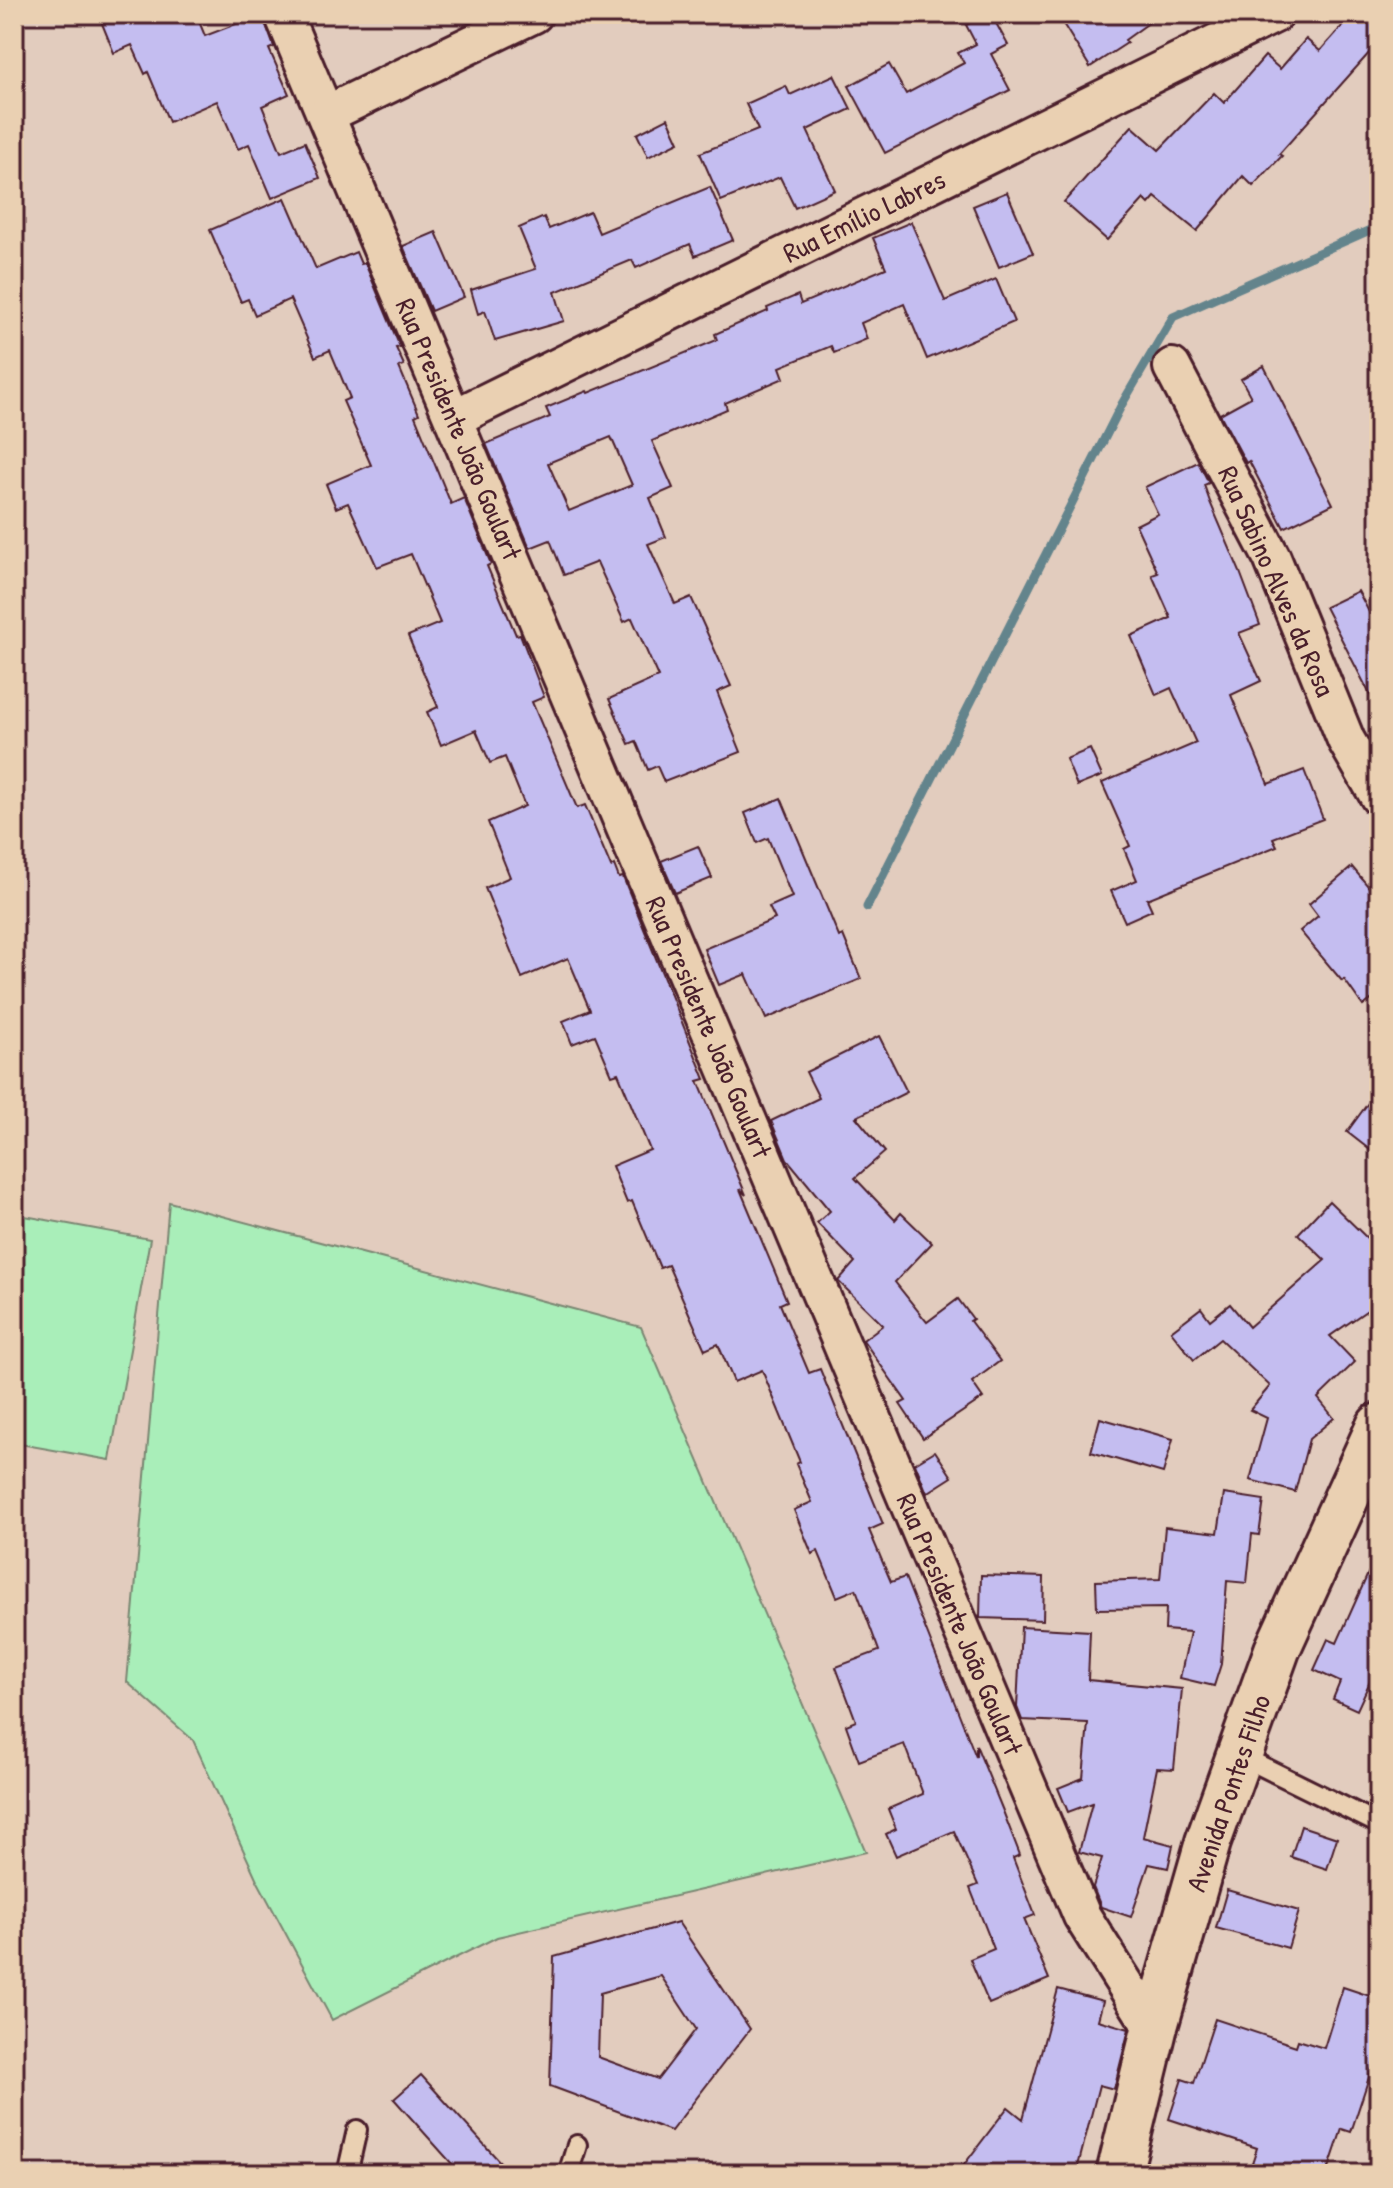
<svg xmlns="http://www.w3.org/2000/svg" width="1393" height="2188" font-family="'Patrick Hand',sans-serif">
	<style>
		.green { fill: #a9eeb9; stroke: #7a8672; stroke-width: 2 }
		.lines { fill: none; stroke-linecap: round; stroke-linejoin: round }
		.stream { stroke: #64848c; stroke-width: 9 }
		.building { fill: #c4bdf0; stroke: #4a1f2b; stroke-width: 2; fill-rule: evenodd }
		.service-casing { stroke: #4a1f2b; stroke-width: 24 }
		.minor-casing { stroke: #4a1f2b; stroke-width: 42 }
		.tertiary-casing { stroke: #4a1f2b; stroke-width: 50 }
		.service { stroke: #ead0b2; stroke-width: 18 }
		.minor { stroke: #ead0b2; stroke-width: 36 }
		.tertiary { stroke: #ead0b2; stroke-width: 44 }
		.labels { text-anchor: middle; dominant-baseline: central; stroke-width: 6; stroke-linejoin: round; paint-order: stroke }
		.street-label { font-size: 28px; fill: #4a1f2b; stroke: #ead0b2 }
	</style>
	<rect width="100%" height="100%" fill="#e2ccbe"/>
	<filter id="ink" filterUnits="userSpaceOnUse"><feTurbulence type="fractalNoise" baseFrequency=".0125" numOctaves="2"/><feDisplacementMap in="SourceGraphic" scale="16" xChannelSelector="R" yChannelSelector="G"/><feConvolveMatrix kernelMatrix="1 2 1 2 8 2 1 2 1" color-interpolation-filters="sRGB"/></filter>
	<g filter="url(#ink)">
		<g class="green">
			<path d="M 169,1202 L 641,1327 L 866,1852 L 497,1937 L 332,2020 L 257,1880 L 193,1740 L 127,1682 Z"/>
			<path d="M 14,1214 L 150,1239 L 110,1460 L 14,1443 Z"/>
		</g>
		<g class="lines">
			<path class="stream" d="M 867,907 L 1122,404 L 1173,317 L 1379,226"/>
		</g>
		<g class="building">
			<path d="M 116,14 L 196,14 L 205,36 L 262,14 L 274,47 L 269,49 L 289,94 L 262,106 L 281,152 L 305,142 L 320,178 L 272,198 L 249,144 L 238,149 L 217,101 L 169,122 L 148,72 L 145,74 L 132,45 L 114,53 L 101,21 Z"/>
			<path d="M 987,14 L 991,14 L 1008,45 L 991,54 L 1010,90 L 885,153 L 849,86 L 889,64 L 906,94 L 964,63 L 958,53 L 976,44 L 966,25 Z"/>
			<path d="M 1057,14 L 1161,14 L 1125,40 L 1127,43 L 1090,67 Z"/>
			<path d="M 1353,14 L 1379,14 L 1379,42 L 1279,154 L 1282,156 L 1253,186 L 1243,176 L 1197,231 L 1155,197 L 1149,204 L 1144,199 L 1107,240 L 1064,202 L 1132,126 L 1159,150 L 1214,93 L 1224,103 L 1265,56 L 1280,69 L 1306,39 L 1320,51 Z"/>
			<path d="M 834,75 L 851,109 L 807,130 L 835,190 L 795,208 L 780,177 L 721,201 L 700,153 L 758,130 L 746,104 L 786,86 L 790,95 Z"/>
			<path d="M 668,118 L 679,142 L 648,157 L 637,134 Z"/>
			<path d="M 710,187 L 733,240 L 695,256 L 690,244 L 636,268 L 632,260 L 555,292 L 564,321 L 495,341 L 485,311 L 478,314 L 471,290 L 536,269 L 519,228 L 544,217 L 549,229 L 590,212 L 599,233 Z"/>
			<path d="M 1007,192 L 1033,253 L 999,267 L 973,206 Z"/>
			<path d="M 285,198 L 316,269 L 356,252 L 361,264 L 365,263 L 400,347 L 396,348 L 404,365 L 399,367 L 419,414 L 415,416 L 451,504 L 464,498 L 491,564 L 487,566 L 516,635 L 520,634 L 544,697 L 532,702 L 577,808 L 585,805 L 611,867 L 614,865 L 619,878 L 623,877 L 705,1079 L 698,1081 L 746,1195 L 740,1189 L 787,1301 L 780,1304 L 809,1373 L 820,1369 L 883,1524 L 869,1530 L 891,1582 L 905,1577 L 976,1757 L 976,1745 L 1003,1811 L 1020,1855 L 1013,1858 L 1035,1915 L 1024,1919 L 1049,1979 L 989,2004 L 970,1959 L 994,1949 L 970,1888 L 978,1885 L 954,1831 L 896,1856 L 886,1834 L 896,1829 L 888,1809 L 923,1794 L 904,1744 L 859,1761 L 846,1725 L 856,1721 L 836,1667 L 879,1651 L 856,1589 L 837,1597 L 818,1551 L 812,1554 L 794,1510 L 812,1502 L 796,1464 L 800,1462 L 762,1370 L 734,1382 L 718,1344 L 705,1350 L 668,1265 L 660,1268 L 632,1201 L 627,1203 L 612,1166 L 650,1150 L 618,1073 L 612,1075 L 595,1035 L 572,1044 L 563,1021 L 590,1010 L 568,958 L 522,978 L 485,888 L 510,877 L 488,822 L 525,806 L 505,757 L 490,763 L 476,730 L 441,745 L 427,712 L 438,707 L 408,636 L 440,623 L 411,554 L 377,567 L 348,503 L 336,508 L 326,484 L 371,465 L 343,401 L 350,398 L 330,350 L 315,357 L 290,299 L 255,315 L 248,299 L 241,302 L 210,230 Z"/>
			<path d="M 911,222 L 945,301 L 996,279 L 1014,322 L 927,359 L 904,304 L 861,323 L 867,339 L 834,353 L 831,346 L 780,367 L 784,378 L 725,403 L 727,409 L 652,441 L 673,488 L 650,498 L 666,537 L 648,544 L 675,604 L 691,597 L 731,686 L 717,692 L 741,752 L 664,782 L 657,766 L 648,770 L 636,741 L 629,744 L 609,699 L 658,677 L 632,618 L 624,622 L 597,562 L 564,575 L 550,540 L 530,548 L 486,444 L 550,417 L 546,408 L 587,391 L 588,393 L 717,340 L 715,334 L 768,311 L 767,308 L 798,295 L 801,304 L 886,268 L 873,238 ZM 611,437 L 632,485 L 569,511 L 548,463 Z"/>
			<path d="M 436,232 L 464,297 L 431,311 L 403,246 Z"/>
			<path d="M 1264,366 L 1333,504 L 1284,528 L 1249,461 L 1246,463 L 1220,414 L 1251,397 L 1241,379 Z"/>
			<path d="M 1198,462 L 1209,483 L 1204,485 L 1210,502 L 1240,572 L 1260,625 L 1239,633 L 1261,681 L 1231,695 L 1268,784 L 1304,770 L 1323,819 L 1273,838 L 1277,846 L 1147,899 L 1152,910 L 1125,922 L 1111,891 L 1137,880 L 1124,849 L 1130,846 L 1102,783 L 1196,743 L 1171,688 L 1156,695 L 1131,636 L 1171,618 L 1152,575 L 1158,573 L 1136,525 L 1158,514 L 1145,487 Z"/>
			<path d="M 1358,591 L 1379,631 L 1379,712 L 1325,607 Z"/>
			<path d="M 1090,749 L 1102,776 L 1077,786 L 1066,759 Z"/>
			<path d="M 781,798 L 839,937 L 843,935 L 861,979 L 766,1019 L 746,974 L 719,985 L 704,949 L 775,919 L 769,907 L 792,897 L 768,838 L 757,843 L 745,813 Z"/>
			<path d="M 698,846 L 712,878 L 675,893 L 661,861 Z"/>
			<path d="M 1352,867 L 1379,899 L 1379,994 L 1363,1006 L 1344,979 L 1342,981 L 1300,931 L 1318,916 L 1309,904 Z"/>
			<path d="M 879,1036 L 907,1092 L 856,1117 L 885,1152 L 855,1178 L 895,1220 L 901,1213 L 932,1243 L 895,1282 L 927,1322 L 958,1299 L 973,1319 L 970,1321 L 1000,1361 L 972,1382 L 983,1398 L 923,1438 L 900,1404 L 906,1401 L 863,1340 L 883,1325 L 838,1281 L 855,1262 L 817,1223 L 830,1211 L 787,1159 L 771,1121 L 819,1098 L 806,1072 Z"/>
			<path d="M 1379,1088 L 1379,1157 L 1347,1132 Z"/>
			<path d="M 1329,1201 L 1370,1241 L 1368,1242 L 1379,1258 L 1379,1302 L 1330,1336 L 1355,1362 L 1318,1398 L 1334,1418 L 1309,1439 L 1295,1492 L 1250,1480 L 1267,1418 L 1250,1410 L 1270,1386 L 1220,1339 L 1194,1360 L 1171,1331 L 1201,1308 L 1210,1320 L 1230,1304 L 1249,1327 L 1325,1260 L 1298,1234 Z"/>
			<path d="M 1100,1418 L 1173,1439 L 1163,1473 L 1091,1452 Z"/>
			<path d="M 935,1451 L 952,1477 L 927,1493 L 915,1463 Z"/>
			<path d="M 1224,1494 L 1264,1500 L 1259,1535 L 1252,1534 L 1247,1583 L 1227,1581 L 1221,1664 L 1214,1686 L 1180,1678 L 1190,1632 L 1165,1630 L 1166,1608 L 1097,1609 L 1096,1581 L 1160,1579 L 1165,1527 L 1218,1533 Z"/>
			<path d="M 1379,1549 L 1379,1662 L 1357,1710 L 1333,1699 L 1340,1682 L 1314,1670 L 1328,1639 L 1337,1643 Z"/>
			<path d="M 981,1575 L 1044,1577 L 1043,1620 L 980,1618 Z"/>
			<path d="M 1021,1627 L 1090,1631 L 1088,1680 L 1182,1689 L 1174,1769 L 1157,1768 L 1143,1837 L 1173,1845 L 1168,1868 L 1149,1864 L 1131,1917 L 1101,1907 L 1093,1887 L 1102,1858 L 1079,1852 L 1092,1803 L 1068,1812 L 1058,1788 L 1083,1778 L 1088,1723 L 1022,1720 L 1017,1707 Z"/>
			<path d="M 1301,1826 L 1337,1838 L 1327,1869 L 1291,1857 Z"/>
			<path d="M 1227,1890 L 1299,1911 L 1288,1948 L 1216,1928 Z"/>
			<path d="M 678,1922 L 750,2029 L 671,2131 L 550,2086 L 554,1957 ZM 661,1976 L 696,2029 L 658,2079 L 598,2057 L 600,1993 Z"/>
			<path d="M 1343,1987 L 1379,1999 L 1379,2047 L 1351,2132 L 1342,2129 L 1327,2174 L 1283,2174 L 1252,2163 L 1257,2148 L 1169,2119 L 1182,2079 L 1194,2083 L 1215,2019 L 1296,2046 L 1298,2040 L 1324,2048 Z"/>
			<path d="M 1058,1989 L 1103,2001 L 1098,2020 L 1129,2029 L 1114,2089 L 1099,2085 L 1076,2174 L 957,2174 L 1008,2107 L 1023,2119 Z"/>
			<path d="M 421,2075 L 511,2174 L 461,2174 L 394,2099 Z"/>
		</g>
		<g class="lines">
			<defs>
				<g id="service">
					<path d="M 1239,1755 L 1379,1824"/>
					<path d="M 347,2174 L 357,2130"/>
					<path d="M 568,2174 L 577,2145"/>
				</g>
				<g id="minor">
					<path d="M 283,14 L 1082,1916 L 1154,2030"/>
					<path d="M 327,114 L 534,14"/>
					<path d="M 1172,367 L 1272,558 L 1346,740 L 1379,797"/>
					<path d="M 454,418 L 1275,14"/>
				</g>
				<path id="tertiary" d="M 1119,2174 L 1154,2030 L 1208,1842 L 1277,1650 L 1379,1426"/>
			</defs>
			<use href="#service" class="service-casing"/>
			<use href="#minor" class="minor-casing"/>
			<use href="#tertiary" class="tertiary-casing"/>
			<use href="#service" class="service"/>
			<use href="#minor" class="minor"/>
			<use href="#tertiary" class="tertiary"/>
		</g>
	</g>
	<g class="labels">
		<g class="street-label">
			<text transform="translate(864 216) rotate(-26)">Rua Emílio Labres</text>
			<text transform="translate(459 429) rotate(67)">Rua Presidente João Goulart</text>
			<text transform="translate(1277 581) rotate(66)">Rua Sabino Alves da Rosa</text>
			<text transform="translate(709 1027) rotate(67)">Rua Presidente João Goulart</text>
			<text transform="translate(960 1624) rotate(67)">Rua Presidente João Goulart</text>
			<text transform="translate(1228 1793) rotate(-71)">Avenida Pontes Filho</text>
		</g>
	</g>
	<rect width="1393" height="2188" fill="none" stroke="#ead0b2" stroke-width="48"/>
	<rect x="24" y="24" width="1345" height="2140" fill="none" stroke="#4a1f2b" stroke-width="3" filter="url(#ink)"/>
</svg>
